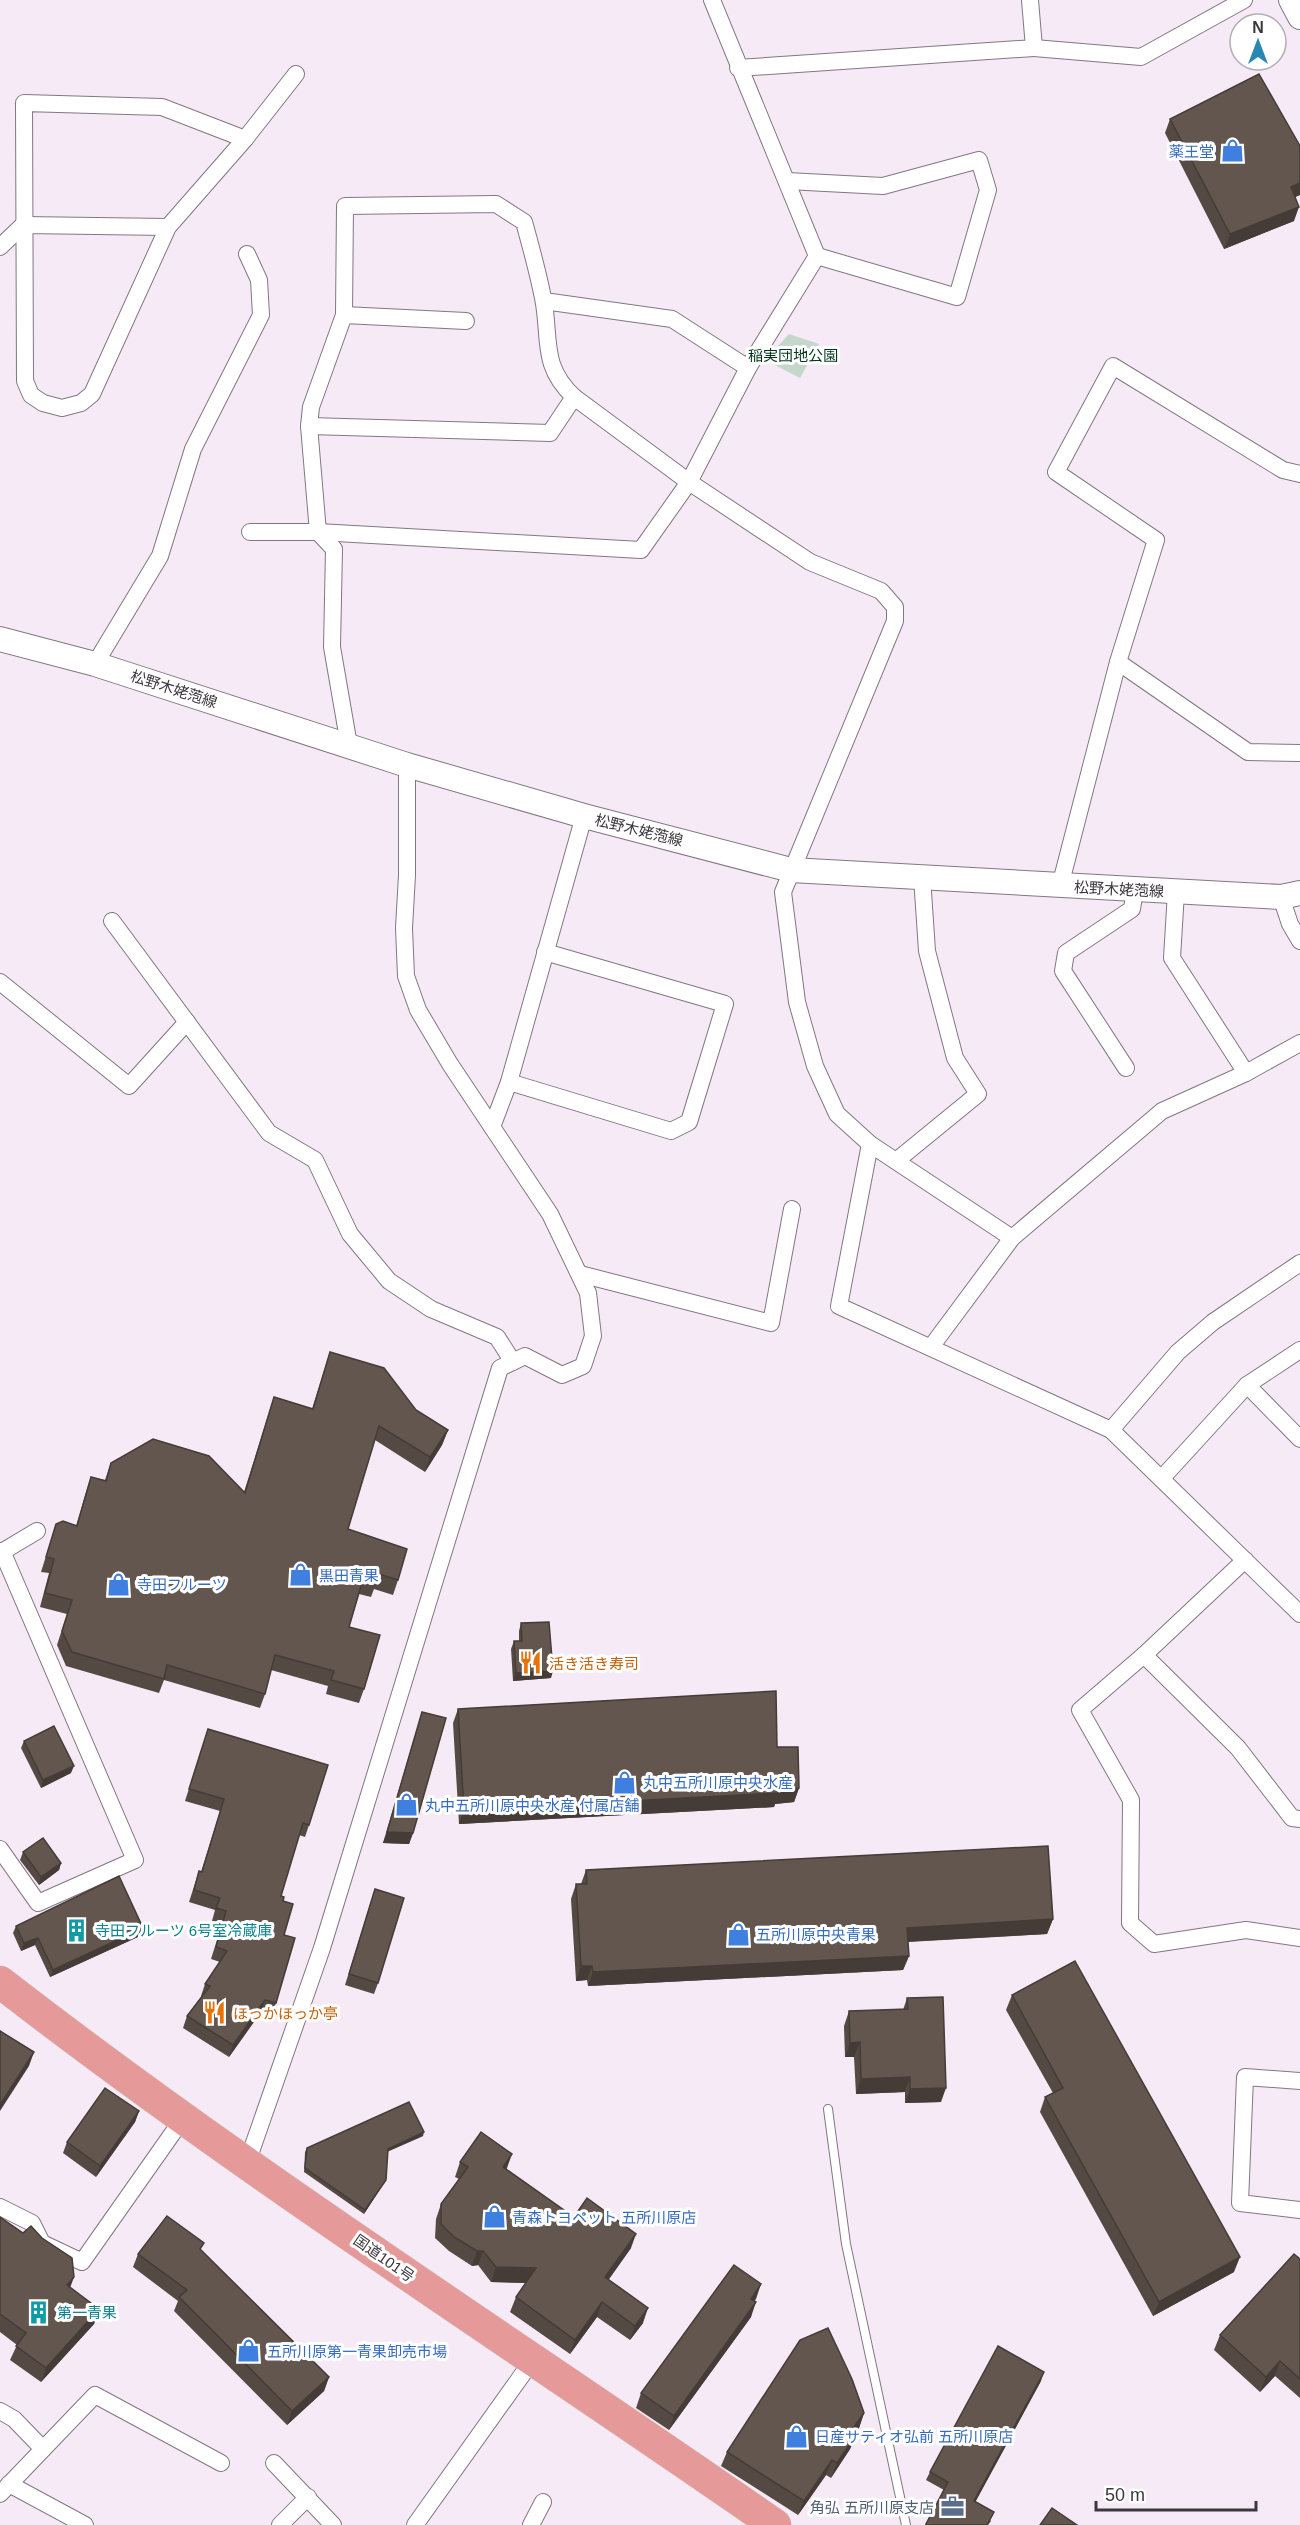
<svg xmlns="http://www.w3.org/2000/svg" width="1300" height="2525" font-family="Arial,'Noto Sans JP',sans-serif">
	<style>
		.green { fill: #c5d7ca }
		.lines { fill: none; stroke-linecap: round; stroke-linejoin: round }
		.lane-casing { stroke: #827782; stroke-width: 10 }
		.street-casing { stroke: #827782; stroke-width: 18 }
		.secondary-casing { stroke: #827782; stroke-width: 26 }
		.highway-casing { stroke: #d0cfd0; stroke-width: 33 }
		.lane { stroke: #fff; stroke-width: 8 }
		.street { stroke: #fff; stroke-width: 16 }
		.secondary { stroke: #fff; stroke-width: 24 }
		.highway { stroke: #e59998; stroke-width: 32 }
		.wall { fill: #554a43 }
		.shaded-wall { fill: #453c37 }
		.building { fill: #63564e; stroke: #453c37; stroke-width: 1.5 }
		.labels { text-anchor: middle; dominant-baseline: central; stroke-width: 6; stroke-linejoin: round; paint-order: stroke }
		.shop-label { font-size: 15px; fill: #366cbe; stroke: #fff; text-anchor: start }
		.park-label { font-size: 15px; fill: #00371b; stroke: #fff }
		.street-label { font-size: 15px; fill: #3c373c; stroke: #fff }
		.food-label { font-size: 15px; fill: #c56008; stroke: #fff; text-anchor: start }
		.culture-label { font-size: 15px; fill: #0d838f; stroke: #fff; text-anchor: start }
		.service-label { font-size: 15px; fill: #4e5e75; stroke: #fff; text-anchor: end }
	</style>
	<rect width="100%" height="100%" fill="#f6eaf6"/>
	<path class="green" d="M 789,334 L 819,344 L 800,378 L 765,360 Z"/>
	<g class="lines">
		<defs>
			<path id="lane" d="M 828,2109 L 846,2244 L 906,2525"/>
			<g id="street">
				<path d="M 712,0 L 817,256"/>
				<path d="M 1034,48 L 1141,57 L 1244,0"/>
				<path d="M 738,68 L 1034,48 L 1030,0"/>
				<path d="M 24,103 L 162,107 L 245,139 L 168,227 L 92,394 L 81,403 L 62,408 L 43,403 L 31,395 L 25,381 Z"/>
				<path d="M 245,139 L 296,74"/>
				<path d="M 787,181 L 883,186 L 979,160 L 988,190 L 957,297 L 817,256"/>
				<path d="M 0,247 L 23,225 L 168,227"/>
				<path d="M 544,301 L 672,319 L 748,368"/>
				<path d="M 344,315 L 466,321"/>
				<path d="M 309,426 L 550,433 L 574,397"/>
				<path d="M 250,532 L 318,532 L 641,550 L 689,482 L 748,368 L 817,256"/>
				<path d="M 1118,662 L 1248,752 L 1300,753"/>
				<path d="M 95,664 L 160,556 L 193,449 L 261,315 L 259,280 L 247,254"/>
				<path d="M 349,745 L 332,647 L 334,549 L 318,532 L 309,426 L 311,407 L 344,315 L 345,206 L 496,204 L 524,222 C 531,247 538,273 543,298 C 551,338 540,365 574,397 L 689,482 L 810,562 L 881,591 L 895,607 L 895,621 L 783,892 L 797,1002 L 815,1066 L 837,1114 L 870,1144 L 1012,1238"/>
				<path d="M 1060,886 L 1118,662 L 1156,540 L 1056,472 L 1113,366 L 1283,470 L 1300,474"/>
				<path d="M 1176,892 L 1172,958 L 1246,1073"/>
				<path d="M 1281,897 L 1290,924 L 1300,941"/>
				<path d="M 112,921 L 269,1133 L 315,1160 L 350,1234 L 389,1281 L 431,1309 L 497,1337 L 513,1362"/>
				<path d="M 0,982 L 129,1086 L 187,1022"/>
				<path d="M 1126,1068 L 1063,971 L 1066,953 L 1132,909 L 1135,890"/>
				<path d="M 509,1082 L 671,1131 L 689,1122 L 725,1004 L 545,952"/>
				<path d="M 492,1127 L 509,1082 L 584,816"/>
				<path d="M 870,1144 L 839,1306 L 1111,1430 L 1300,1614"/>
				<path d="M 896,1161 L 978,1094 L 955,1058 L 927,951 L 922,877"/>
				<path d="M 580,1274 L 771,1323 L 792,1209"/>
				<path d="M 931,1347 L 1012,1238 L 1162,1111 L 1246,1073 L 1300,1043"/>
				<path d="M 1247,1385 L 1300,1439"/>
				<path d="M 1111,1430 L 1178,1352 L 1213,1322 L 1300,1263"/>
				<path d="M 1162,1478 L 1247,1385 L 1300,1350"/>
				<path d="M 0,1553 L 37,1531"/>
				<path d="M 1144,1655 L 1245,1560"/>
				<path d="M 1300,1819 L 1292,1818 L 1238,1748 L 1144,1655 L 1080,1710 L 1131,1800 L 1130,1923 L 1154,1944 L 1246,1930 L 1300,1938"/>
				<path d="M 0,1849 L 38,1903 L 135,1860 L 2,1551"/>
				<path d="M 1300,2081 L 1245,2077 L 1240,2203 L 1300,2210"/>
				<path d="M 247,2163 L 322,1948 L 500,1368 L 525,1356 L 562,1375 L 583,1366 L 593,1336 L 588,1293 L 550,1214 L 450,1064 L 418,1010 L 406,976 L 404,928 L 407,875 L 407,765"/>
				<path d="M 0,2207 L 32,2223 L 42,2243 L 82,2262 L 184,2117"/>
				<path d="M 0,2411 L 14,2419 L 43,2449"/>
				<path d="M 274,2463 L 333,2525"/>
				<path d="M 9,2484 L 85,2525"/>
				<path d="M 0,2494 L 95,2395 L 221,2463"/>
				<path d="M 280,2525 L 308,2497"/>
				<path d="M 415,2525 L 532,2361"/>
				<path d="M 531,2525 L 543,2502"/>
			</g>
			<g id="secondary">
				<path d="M 1291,0 L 1300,17"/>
				<path d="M 0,639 L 95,664 L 407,765 L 584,816 L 791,870 L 1281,897 L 1300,893"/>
			</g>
			<path id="highway" d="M 0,1982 C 249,2175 516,2345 775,2525"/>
		</defs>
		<use href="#lane" class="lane-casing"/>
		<use href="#street" class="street-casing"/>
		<use href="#secondary" class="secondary-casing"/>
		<use href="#highway" class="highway-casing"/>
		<use href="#lane" class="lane"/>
		<use href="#street" class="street"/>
		<use href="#secondary" class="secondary"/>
		<use href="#highway" class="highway"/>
	</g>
	<g class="wall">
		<path d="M 1170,119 L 1300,146 L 1300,195 L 1295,197 L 1294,221 L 1224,249 L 1165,133 Z"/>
		<path d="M 330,1352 L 416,1410 L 448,1430 L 442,1445 L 425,1472 L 375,1440 L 348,1529 L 398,1580 L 393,1595 L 374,1589 L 371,1597 L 359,1594 L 349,1627 L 364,1689 L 359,1703 L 326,1694 L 328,1686 L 271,1670 L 265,1694 L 260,1708 L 164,1680 L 159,1693 L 66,1666 L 57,1645 L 67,1614 L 40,1607 L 49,1573 L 41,1572 L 56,1524 L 76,1526 L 86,1492 L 91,1477 L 105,1480 L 111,1463 L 244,1492 L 274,1397 L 312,1409 Z"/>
		<path d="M 521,1623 L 551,1678 L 513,1681 L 511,1649 L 514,1641 L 519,1641 L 519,1631 Z"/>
		<path d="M 458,1709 L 777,1747 L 799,1788 L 794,1802 L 775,1804 L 774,1807 L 459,1824 L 453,1723 Z"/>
		<path d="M 422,1712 L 413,1833 L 409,1844 L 383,1843 Z"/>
		<path d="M 208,1729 L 309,1825 L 305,1837 L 299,1835 L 281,1896 L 283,1901 L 284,1935 L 276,2003 L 271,2016 L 261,2012 L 229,2057 L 183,2028 L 187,2016 L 202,1996 L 201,1996 L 205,1984 L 220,1962 L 211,1959 L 222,1924 L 212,1921 L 215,1910 L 189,1902 L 199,1871 L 201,1872 L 220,1811 L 185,1801 Z"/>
		<path d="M 24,1741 L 71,1773 L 41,1788 L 21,1748 Z"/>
		<path d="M 23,1852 L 61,1863 L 59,1870 L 39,1885 L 20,1860 Z"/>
		<path d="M 586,1870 L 1053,1919 L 1047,1934 L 908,1942 L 909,1956 L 903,1970 L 588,1986 L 587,1980 L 576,1981 L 571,1899 L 576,1884 L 581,1884 Z"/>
		<path d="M 375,1889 L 378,1983 L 374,1994 L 345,1985 Z"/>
		<path d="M 16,1926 L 140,1936 L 50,1977 L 35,1945 L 21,1951 L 13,1933 Z"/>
		<path d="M 1012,1995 L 1234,2272 L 1153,2316 L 1040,2112 L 1045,2097 L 1053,2093 L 1006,2010 Z"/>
		<path d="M 907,1998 L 941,2102 L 905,2103 L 905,2092 L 856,2094 L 854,2057 L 845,2057 L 844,2026 L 849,2011 L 903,2010 Z"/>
		<path d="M 139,2111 L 135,2122 L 96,2177 L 63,2153 L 67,2142 Z"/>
		<path d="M 423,2136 L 387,2152 L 384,2183 L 364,2214 L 304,2172 L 305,2152 L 307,2148 Z"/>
		<path d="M 460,2162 L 507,2168 L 506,2169 L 574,2217 L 631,2248 L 608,2280 L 643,2323 L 630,2340 L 597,2317 L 570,2354 L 510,2312 L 516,2297 L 526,2283 L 491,2282 L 478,2265 L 472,2266 L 449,2251 L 435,2238 L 436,2219 L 441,2204 L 459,2179 L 455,2177 Z"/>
		<path d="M 0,2217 L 70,2288 L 99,2309 L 94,2324 L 41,2382 L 10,2360 L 17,2345 L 0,2332 Z"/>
		<path d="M 202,2251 L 329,2377 L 324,2391 L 287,2425 L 174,2311 L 178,2301 L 133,2267 L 138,2254 Z"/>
		<path d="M 1300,2259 L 1300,2398 L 1275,2376 L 1260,2392 L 1214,2350 L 1220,2335 Z"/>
		<path d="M 756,2299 L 754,2301 L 751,2317 L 669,2430 L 636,2408 L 641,2393 Z"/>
		<path d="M 1041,2381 L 975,2502 L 991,2521 L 988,2525 L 925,2525 L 944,2490 L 926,2480 L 930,2472 Z"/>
		<path d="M 864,2413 L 859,2428 L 854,2433 L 856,2435 L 850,2449 L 831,2478 L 826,2475 L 798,2515 L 721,2466 L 727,2452 Z"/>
	</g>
	<g class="shaded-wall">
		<path d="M 1300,183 L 1300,195 L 1285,201 L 1291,187 Z"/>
		<path d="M 1299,207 L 1294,221 L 1224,249 L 1230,234 Z"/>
		<path d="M 448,1430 L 442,1445 L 425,1472 L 430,1457 Z"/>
		<path d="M 553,1671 L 551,1678 L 513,1681 L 516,1673 Z"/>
		<path d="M 74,1766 L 71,1773 L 41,1788 L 43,1780 Z"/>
		<path d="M 799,1788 L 794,1802 L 775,1804 L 774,1807 L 459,1824 L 464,1810 Z"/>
		<path d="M 387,1832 L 413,1833 L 409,1844 L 383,1843 Z"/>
		<path d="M 61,1863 L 59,1870 L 39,1885 L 41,1877 Z"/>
		<path d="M 1053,1919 L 1047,1934 L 902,1942 L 907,1928 Z"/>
		<path d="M 143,1928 L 140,1936 L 50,1977 L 53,1970 Z"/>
		<path d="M 38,1938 L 35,1945 L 21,1951 L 24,1943 Z"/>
		<path d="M 909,1956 L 903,1970 L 588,1986 L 593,1972 Z"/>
		<path d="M 581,1966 L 592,1966 L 587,1980 L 576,1981 Z"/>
		<path d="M 265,2000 L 261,2012 L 229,2057 L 233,2045 Z"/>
		<path d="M 860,2042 L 854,2057 L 845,2057 L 850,2043 Z"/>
		<path d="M 34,2052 L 29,2066 L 0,2111 L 0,2105 Z"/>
		<path d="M 910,2077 L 905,2092 L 856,2094 L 861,2079 Z"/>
		<path d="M 946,2088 L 941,2102 L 905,2103 L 910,2089 Z"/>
		<path d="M 139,2111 L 135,2122 L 96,2177 L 100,2166 Z"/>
		<path d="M 424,2132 L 423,2136 L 386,2152 L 388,2149 Z"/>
		<path d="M 512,2154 L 507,2168 L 497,2182 L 503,2167 Z"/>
		<path d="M 386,2180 L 384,2183 L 364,2214 L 365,2210 Z"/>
		<path d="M 636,2234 L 631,2248 L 600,2292 L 605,2277 Z"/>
		<path d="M 477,2251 L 483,2251 L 478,2265 L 472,2266 Z"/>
		<path d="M 1240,2257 L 1234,2272 L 1153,2316 L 1159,2302 Z"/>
		<path d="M 496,2267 L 536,2268 L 531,2283 L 491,2282 Z"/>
		<path d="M 74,2277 L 69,2291 L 67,2285 Z"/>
		<path d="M 761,2284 L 756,2299 L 745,2313 L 751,2299 Z"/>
		<path d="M 602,2302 L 597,2317 L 570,2354 L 575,2340 Z"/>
		<path d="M 756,2302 L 751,2317 L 669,2430 L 674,2416 Z"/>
		<path d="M 648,2308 L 643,2323 L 630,2340 L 635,2326 Z"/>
		<path d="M 99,2309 L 94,2324 L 41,2382 L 46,2368 Z"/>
		<path d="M 1280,2361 L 1275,2376 L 1260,2392 L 1266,2377 Z"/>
		<path d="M 1044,2372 L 1041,2381 L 971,2510 L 974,2501 Z"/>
		<path d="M 329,2377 L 324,2391 L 287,2425 L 292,2411 Z"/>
		<path d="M 864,2413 L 859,2428 L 846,2445 L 851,2431 Z"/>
		<path d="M 856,2435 L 850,2449 L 831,2478 L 837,2463 Z"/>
		<path d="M 832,2460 L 826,2475 L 798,2515 L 804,2501 Z"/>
	</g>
	<g class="building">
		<path d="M 1259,74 L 1300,146 L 1300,183 L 1291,187 L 1299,207 L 1230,234 L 1170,119 Z"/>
		<path d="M 330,1352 L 384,1368 L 416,1410 L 448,1430 L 430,1457 L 379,1426 L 348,1529 L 407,1549 L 398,1580 L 379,1574 L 377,1583 L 363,1579 L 349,1627 L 380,1635 L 364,1689 L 331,1680 L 334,1671 L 275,1655 L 265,1694 L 167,1665 L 164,1679 L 72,1652 L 62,1631 L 72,1600 L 45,1593 L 54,1559 L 46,1557 L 56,1524 L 63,1521 L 77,1526 L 91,1477 L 106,1481 L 111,1463 L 153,1439 L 209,1456 L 245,1493 L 274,1397 L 313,1409 Z"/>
		<path d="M 549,1622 L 553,1671 L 516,1673 L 514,1641 L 522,1641 L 521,1623 Z"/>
		<path d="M 776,1691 L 777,1747 L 798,1747 L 799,1788 L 779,1790 L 779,1793 L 464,1810 L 458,1709 Z"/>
		<path d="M 422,1712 L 446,1718 L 413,1833 L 387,1832 Z"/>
		<path d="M 54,1726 L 74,1766 L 43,1780 L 24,1741 Z"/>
		<path d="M 208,1729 L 328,1765 L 309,1825 L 303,1823 L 281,1896 L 284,1897 L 283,1901 L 293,1904 L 284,1935 L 295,1938 L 276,2003 L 265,2000 L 233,2045 L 187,2016 L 210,1986 L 205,1984 L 227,1951 L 216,1947 L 226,1911 L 216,1908 L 220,1898 L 194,1890 L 199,1871 L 202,1872 L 224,1799 L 189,1789 Z"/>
		<path d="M 43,1838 L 61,1863 L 41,1877 L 23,1852 Z"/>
		<path d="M 1048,1846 L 1053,1919 L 907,1928 L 909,1956 L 593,1972 L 592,1966 L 581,1966 L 576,1884 L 587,1884 L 586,1870 Z"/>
		<path d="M 119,1876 L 143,1928 L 53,1970 L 38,1938 L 24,1943 L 16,1926 Z"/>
		<path d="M 375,1889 L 404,1898 L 378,1983 L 349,1974 Z"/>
		<path d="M 1075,1961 L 1240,2257 L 1159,2302 L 1045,2097 L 1063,2088 L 1012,1995 Z"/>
		<path d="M 943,1997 L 946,2088 L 910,2089 L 910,2077 L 861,2079 L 860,2042 L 850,2043 L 849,2011 L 908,2009 L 907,1998 Z"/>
		<path d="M 0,2031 L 34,2052 L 0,2105 Z"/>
		<path d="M 105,2088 L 139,2111 L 100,2166 L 67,2142 Z"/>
		<path d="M 409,2102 L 424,2132 L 388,2149 L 386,2180 L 365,2210 L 305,2168 L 307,2148 Z"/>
		<path d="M 481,2132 L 512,2154 L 503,2167 L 574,2217 L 587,2198 L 636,2234 L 605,2277 L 648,2308 L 635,2326 L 602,2302 L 575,2340 L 516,2297 L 536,2268 L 496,2267 L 483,2251 L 477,2251 L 454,2237 L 441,2224 L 441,2204 L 468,2167 L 460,2162 Z"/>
		<path d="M 167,2216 L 204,2243 L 200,2249 L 329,2377 L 292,2411 L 179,2297 L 187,2290 L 138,2254 Z"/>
		<path d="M 0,2217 L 23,2233 L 31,2226 L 42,2238 L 72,2258 L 74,2277 L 67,2285 L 99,2309 L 46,2368 L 16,2346 L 26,2333 L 0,2314 Z"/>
		<path d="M 1294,2254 L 1300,2259 L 1300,2379 L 1280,2361 L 1266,2377 L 1220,2335 Z"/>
		<path d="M 734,2265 L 761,2284 L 751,2299 L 756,2302 L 674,2416 L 641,2393 Z"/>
		<path d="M 828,2328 L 852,2379 L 864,2413 L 851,2431 L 856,2435 L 837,2463 L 832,2460 L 804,2501 L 727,2452 L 800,2340 Z"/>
		<path d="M 998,2346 L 1044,2372 L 974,2501 L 994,2512 L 987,2525 L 927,2525 L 926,2524 L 948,2482 L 930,2472 Z"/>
		<path d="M 1052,2508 L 1077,2525 L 1040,2525 Z"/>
	</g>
	<defs>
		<symbol id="shop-bare" viewBox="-9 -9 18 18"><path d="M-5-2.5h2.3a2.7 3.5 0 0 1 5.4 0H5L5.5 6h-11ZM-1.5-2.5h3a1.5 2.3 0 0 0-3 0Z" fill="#3f7fe0" stroke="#fff" stroke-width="2.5" paint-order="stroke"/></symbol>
		<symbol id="restaurant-bare" viewBox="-9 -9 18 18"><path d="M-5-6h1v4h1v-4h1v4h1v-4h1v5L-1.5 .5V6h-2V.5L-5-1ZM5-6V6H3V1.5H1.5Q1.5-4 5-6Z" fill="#e8710a" stroke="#fff" stroke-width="2.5" paint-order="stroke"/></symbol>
		<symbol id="building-bare" viewBox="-9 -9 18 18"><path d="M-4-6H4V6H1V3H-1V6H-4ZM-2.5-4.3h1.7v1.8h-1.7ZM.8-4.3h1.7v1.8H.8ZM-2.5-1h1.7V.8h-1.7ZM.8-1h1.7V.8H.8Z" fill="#0f9aa8" stroke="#fff" stroke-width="2.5" paint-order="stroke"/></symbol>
		<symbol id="office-bare" viewBox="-9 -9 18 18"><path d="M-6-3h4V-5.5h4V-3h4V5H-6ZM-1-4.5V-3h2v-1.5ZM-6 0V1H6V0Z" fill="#5c6f8a" stroke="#fff" stroke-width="2.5" paint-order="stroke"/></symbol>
	</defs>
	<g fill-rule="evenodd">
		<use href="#shop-bare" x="1216" y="134" width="33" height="33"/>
		<use href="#shop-bare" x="284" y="1558" width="33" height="33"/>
		<use href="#shop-bare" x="102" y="1568" width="33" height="33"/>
		<use href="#restaurant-bare" x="514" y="1646" width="33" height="33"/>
		<use href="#shop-bare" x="608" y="1766" width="33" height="33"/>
		<use href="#shop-bare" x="390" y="1788" width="33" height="33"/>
		<use href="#building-bare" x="60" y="1914" width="33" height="33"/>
		<use href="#shop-bare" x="722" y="1918" width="33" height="33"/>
		<use href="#restaurant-bare" x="198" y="1996" width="33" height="33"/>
		<use href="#shop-bare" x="478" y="2200" width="33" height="33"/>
		<use href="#building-bare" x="22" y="2296" width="33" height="33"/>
		<use href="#shop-bare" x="232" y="2334" width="33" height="33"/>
		<use href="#shop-bare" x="780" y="2420" width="33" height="33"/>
		<use href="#office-bare" x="936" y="2490" width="33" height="33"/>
	</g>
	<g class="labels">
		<g class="shop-label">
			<text x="1214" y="151" text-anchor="end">薬王堂</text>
			<text x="319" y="1575">黒田青果</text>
			<text x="137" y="1584">寺田フルーツ</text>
			<text x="643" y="1782">丸中五所川原中央水産</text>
			<text x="425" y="1805">丸中五所川原中央水産 付属店舗</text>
			<text x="756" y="1934">五所川原中央青果</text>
			<text x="512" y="2217">青森トヨペット 五所川原店</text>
			<text x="267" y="2351">五所川原第一青果卸売市場</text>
			<text x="815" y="2436">日産サティオ弘前 五所川原店</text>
		</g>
		<g class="park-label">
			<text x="793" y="355">稲実団地公園</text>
		</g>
		<g class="street-label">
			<text transform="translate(174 689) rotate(18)">松野木姥萢線</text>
			<text transform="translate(639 830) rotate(14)">松野木姥萢線</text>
			<text transform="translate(1119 889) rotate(3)">松野木姥萢線</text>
			<text transform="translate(384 2258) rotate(35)">国道101号</text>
		</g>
		<g class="food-label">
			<text x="549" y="1663">活き活き寿司</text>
			<text x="233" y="2013">ほっかほっか亭</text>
		</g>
		<g class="culture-label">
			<text x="95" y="1930">寺田フルーツ 6号室冷蔵庫</text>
			<text x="57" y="2312">第一青果</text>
		</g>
		<g class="service-label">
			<text x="934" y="2507">角弘 五所川原支店</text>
		</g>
	</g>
	<g transform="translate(1258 42)"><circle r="28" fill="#ffffff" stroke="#b1afb1" stroke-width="1.5"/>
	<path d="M0-4.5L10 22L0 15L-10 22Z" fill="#2887b3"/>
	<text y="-9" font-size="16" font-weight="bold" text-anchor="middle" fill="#3c373c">N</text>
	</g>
	<path d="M1096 2501v9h160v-9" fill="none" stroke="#3c373c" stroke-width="3"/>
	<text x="1105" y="2501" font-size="18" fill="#3c373c" stroke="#ffffff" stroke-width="4.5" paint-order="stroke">50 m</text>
</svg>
